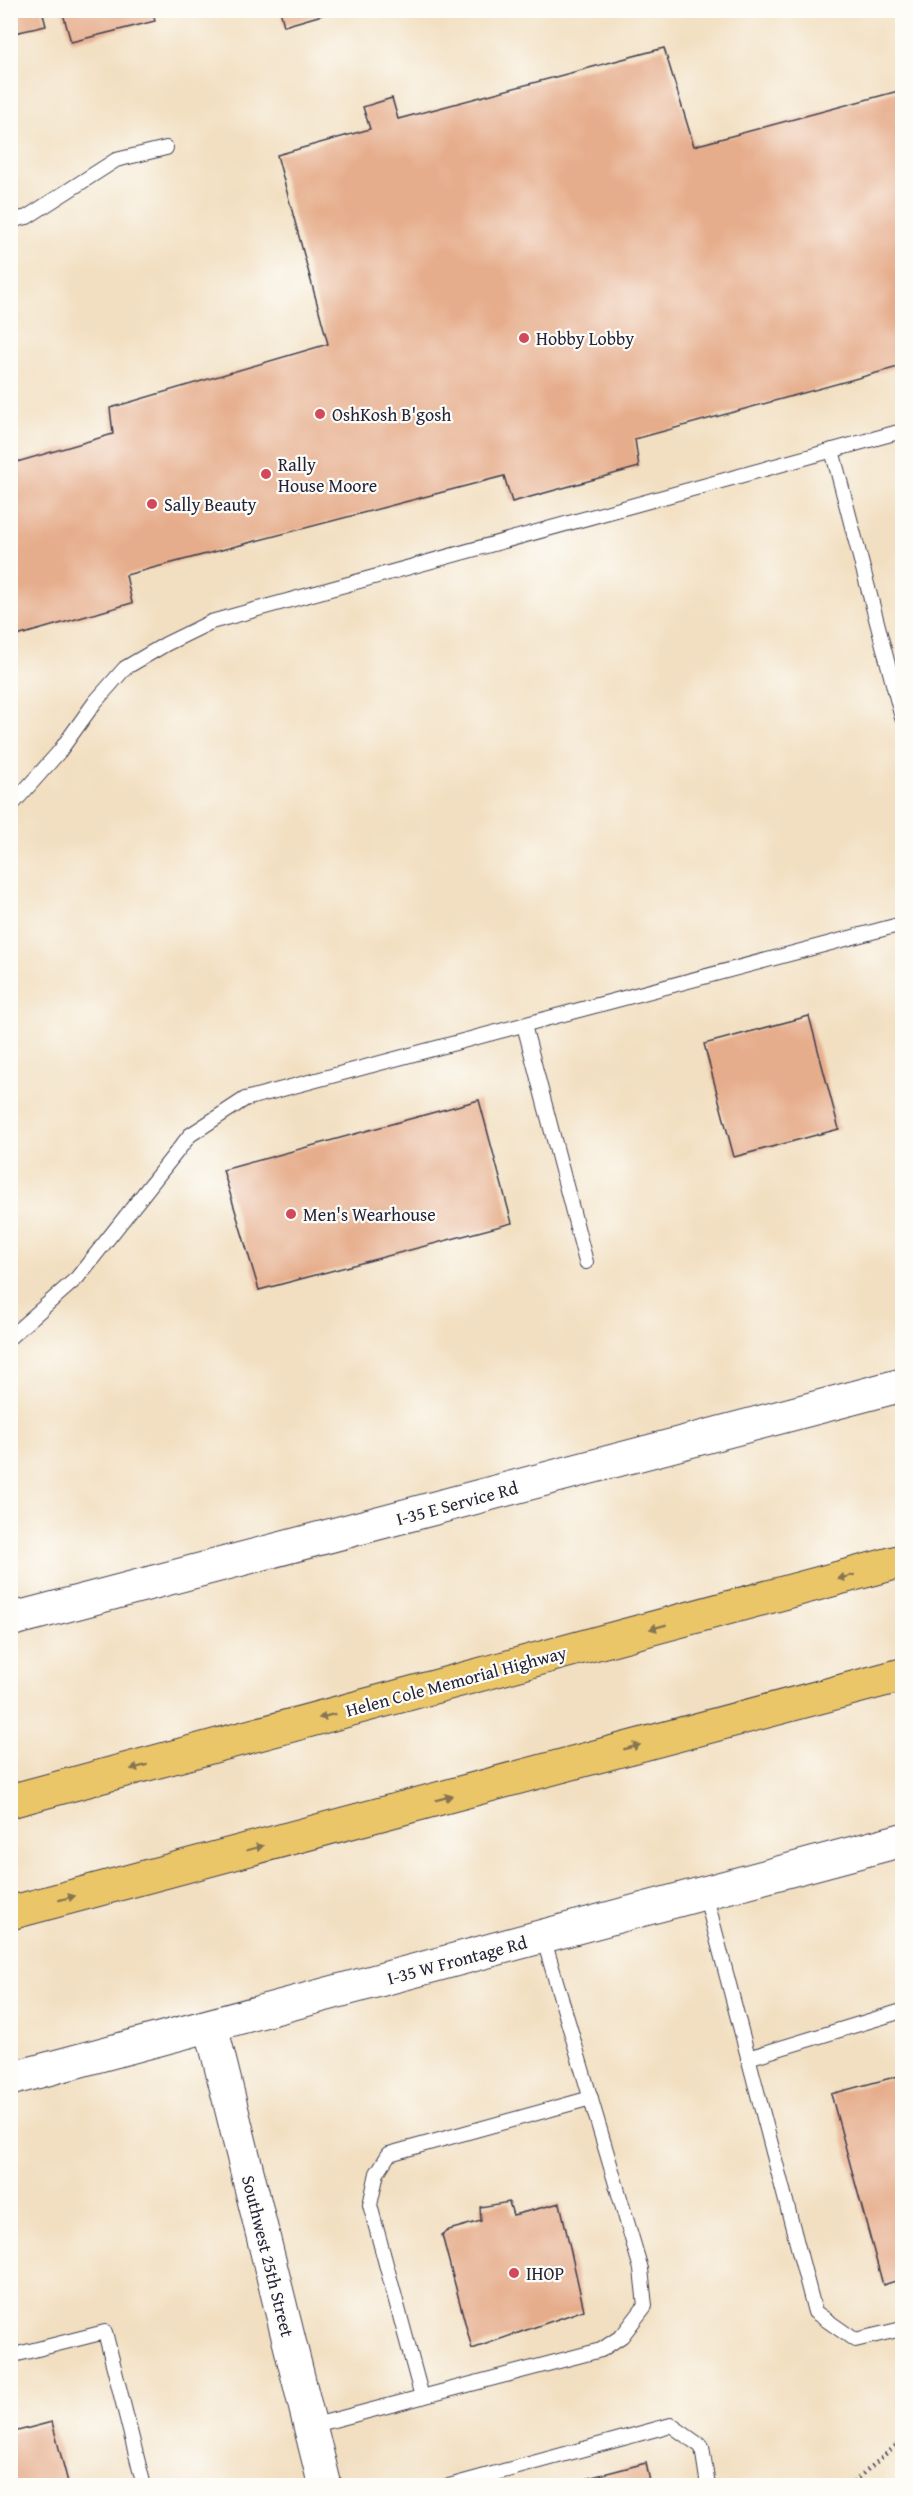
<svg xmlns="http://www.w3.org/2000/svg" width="913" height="2496" font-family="'Gentium Book Plus',serif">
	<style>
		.building { fill: #e6ad8c }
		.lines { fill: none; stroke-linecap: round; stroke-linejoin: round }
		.service-casing { stroke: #413e4f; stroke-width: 16 }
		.tertiary-casing { stroke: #413e4f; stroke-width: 35 }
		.motorway-casing { stroke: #413e4f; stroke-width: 35 }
		.path { stroke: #413e4f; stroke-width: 4; stroke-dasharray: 1.5 4.5; stroke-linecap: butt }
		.service { stroke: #fff; stroke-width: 14 }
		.tertiary { stroke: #fff; stroke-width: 33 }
		.motorway { stroke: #ebc669; stroke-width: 33 }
		.oneway { fill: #867452 }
		.poi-dot { fill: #d1495b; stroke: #fdfcf7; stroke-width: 2 }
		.labels { text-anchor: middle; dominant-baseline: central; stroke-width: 4.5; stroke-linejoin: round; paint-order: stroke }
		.poi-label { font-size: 18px; fill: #22223b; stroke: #fdfcf7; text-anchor: start }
		.street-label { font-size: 18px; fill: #22223b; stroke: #fdfcf7 }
	</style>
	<rect width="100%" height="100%" fill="#fdfcf7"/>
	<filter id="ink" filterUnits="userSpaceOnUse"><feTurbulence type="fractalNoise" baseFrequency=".0167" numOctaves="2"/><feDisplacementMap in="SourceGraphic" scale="12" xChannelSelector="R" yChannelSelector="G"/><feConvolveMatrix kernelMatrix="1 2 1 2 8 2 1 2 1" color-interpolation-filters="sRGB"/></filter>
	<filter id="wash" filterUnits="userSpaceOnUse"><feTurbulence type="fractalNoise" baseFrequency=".008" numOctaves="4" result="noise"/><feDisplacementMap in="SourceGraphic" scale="24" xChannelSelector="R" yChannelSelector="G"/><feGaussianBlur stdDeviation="1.35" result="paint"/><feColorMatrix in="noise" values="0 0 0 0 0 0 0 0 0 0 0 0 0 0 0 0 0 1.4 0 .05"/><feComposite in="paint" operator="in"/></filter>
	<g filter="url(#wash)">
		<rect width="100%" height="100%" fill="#f2dfc1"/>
		<g id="blocks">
			<g class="building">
				<path d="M 10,10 L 42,10 L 46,26 L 10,34 Z"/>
				<path d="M 62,10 L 152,10 L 155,21 L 71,42 Z"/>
				<path d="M 280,10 L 320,10 L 322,15 L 284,26 Z"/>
				<path d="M 664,48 L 694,146 L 902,90 L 902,366 L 635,439 L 639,467 L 512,502 L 504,476 L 126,575 L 132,603 L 10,638 L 10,464 L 113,434 L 110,408 L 328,344 L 277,155 L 370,129 L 363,107 L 392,98 L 398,119 Z"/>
				<path d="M 809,1016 L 839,1129 L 734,1157 L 704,1044 Z"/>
				<path d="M 479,1100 L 512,1223 L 259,1290 L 223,1170 Z"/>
				<path d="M 902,2075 L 902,2279 L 883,2285 L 831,2094 Z"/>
				<path d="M 509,2202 L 513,2215 L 560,2203 L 584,2310 L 472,2349 L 442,2235 L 449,2230 L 481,2221 L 480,2207 Z"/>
				<path d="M 52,2422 L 69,2486 L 10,2486 L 10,2433 Z"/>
				<path d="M 646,2463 L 651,2486 L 561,2486 L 561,2485 Z"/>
			</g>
		</g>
	</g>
	<g filter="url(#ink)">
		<use href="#blocks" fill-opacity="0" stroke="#413e4f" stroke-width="1.5"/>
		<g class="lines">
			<defs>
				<g id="service">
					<path d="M 10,221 L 27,217 L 116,160 L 166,148"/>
					<path d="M 832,450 L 902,718"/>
					<path d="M 10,807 L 59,752 L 95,702 L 125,668 L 166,644 L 211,622 L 902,431"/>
					<path d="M 524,1025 L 586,1262"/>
					<path d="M 10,1337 L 77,1278 L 190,1135 L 245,1099 L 902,924"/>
					<path d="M 705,1893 L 815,2312 L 855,2340 L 902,2329"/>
					<path d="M 748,2058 L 902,2011"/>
					<path d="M 10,2356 L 105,2332 L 144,2486"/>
					<path d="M 422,2397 L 370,2205 L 377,2173 L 389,2154 L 591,2098"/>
					<path d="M 311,2426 L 601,2350 L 622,2336 L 645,2306 L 641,2269 L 543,1937"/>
					<path d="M 449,2486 L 671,2425 L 702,2447 L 708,2486"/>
				</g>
				<g id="tertiary">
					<path d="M 10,1620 L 902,1385"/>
					<path d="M 211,2026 L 325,2486"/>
					<path d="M 10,2079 L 902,1840"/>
				</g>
				<g id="motorway">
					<path d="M 10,1801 L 902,1561"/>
					<path d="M 10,1913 L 902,1675"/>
				</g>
			</defs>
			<use href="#service" class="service-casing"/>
			<use href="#tertiary" class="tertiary-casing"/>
			<use href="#motorway" class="motorway-casing"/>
			<path class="path" d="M 849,2486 L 902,2440"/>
			<use href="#service" class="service"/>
			<use href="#tertiary" class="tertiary"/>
			<use href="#motorway" class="motorway"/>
		</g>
		<defs><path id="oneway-solid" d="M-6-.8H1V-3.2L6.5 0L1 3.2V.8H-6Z" transform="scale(1.5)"/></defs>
		<g class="oneway">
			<use href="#oneway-solid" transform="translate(846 1577) rotate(165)"/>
			<use href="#oneway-solid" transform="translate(658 1627) rotate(165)"/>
			<use href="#oneway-solid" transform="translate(327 1716) rotate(165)"/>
			<use href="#oneway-solid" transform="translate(632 1747) rotate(-15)"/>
			<use href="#oneway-solid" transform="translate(139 1767) rotate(165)"/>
			<use href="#oneway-solid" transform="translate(444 1798) rotate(-15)"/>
			<use href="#oneway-solid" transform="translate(255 1848) rotate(-15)"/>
			<use href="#oneway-solid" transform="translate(67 1898) rotate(-15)"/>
		</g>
	</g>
	<g class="poi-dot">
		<circle cx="524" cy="338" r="6"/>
		<circle cx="320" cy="414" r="6"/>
		<circle cx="266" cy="474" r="6"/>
		<circle cx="152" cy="504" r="6"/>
		<circle cx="291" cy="1214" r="6"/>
		<circle cx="514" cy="2273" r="6"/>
	</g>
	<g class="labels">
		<g class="poi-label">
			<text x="536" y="338">Hobby Lobby</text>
			<text x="332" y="414">OshKosh B'gosh</text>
			<text x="278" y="464">Rally<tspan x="278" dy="21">House Moore</tspan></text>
			<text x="164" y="504">Sally Beauty</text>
			<text x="303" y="1214">Men's Wearhouse</text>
			<text x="526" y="2273">IHOP</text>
		</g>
		<g class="street-label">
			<text transform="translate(457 1503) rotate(-15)">I-35 E Service Rd</text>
			<text transform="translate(456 1681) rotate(-15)">Helen Cole Memorial Highway</text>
			<text transform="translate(457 1960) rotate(-15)">I-35 W Frontage Rd</text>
			<text transform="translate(268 2256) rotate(76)">Southwest 25th Street</text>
		</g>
	</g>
	<rect width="913" height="2496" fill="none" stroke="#fdfcf7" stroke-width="36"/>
</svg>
